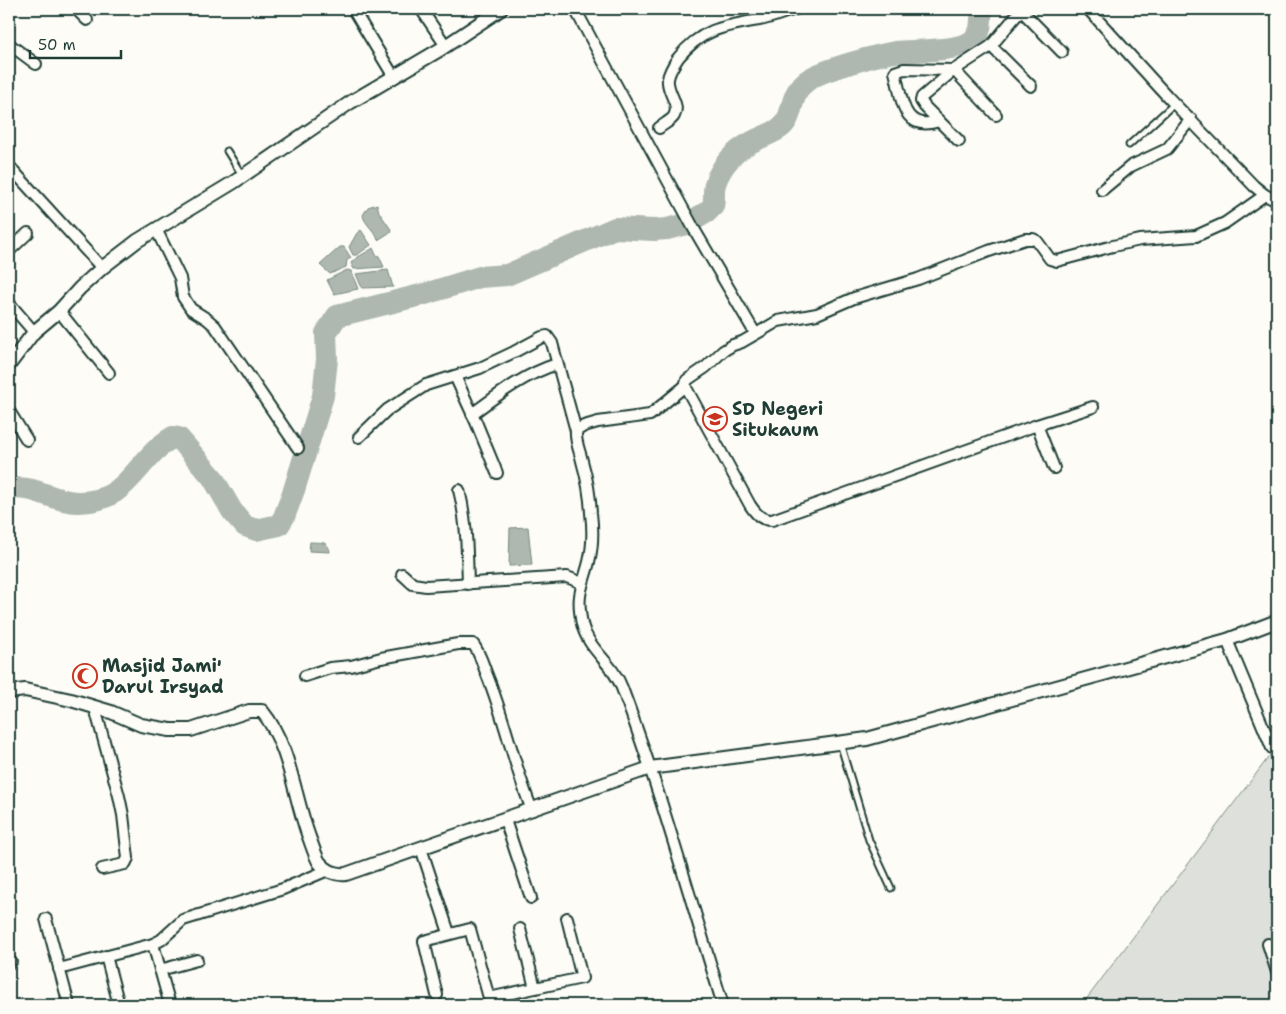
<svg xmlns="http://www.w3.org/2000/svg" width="1286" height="1014" font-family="'Shantell Sans',sans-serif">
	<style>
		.green { fill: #dde0db; stroke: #7e8e88 }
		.water { fill: #aeb8b1; stroke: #75877f }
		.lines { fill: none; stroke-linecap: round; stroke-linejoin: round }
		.river { stroke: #aeb8b1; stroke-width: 22 }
		.service-casing { stroke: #1f3d34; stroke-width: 9 }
		.minor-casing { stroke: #1f3d34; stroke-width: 14 }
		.tertiary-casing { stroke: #1f3d34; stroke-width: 16 }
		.service { stroke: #fdfcf7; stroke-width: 5 }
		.minor { stroke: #fdfcf7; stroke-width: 10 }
		.tertiary { stroke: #fdfcf7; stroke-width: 12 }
		.labels { text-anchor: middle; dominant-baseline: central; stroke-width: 4; stroke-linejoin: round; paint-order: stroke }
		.poi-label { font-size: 18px; font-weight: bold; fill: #1f3d34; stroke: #fdfcf7; text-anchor: start }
	</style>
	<rect width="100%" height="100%" fill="#fdfcf7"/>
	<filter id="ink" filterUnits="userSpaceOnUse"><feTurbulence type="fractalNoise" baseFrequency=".02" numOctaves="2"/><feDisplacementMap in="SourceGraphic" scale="10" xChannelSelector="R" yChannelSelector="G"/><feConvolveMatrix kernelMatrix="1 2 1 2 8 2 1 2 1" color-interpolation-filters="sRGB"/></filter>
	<g filter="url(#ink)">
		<path class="green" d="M 1277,746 L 1277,1005 L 1082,1005 Z"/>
		<g class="water">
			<path d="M 377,204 L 379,212 L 392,231 L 378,240 C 375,230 364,224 363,215 L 368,207 Z"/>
			<path d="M 361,230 L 371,245 L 357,255 L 353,255 L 349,247 L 357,233 Z"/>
			<path d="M 340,247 L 344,247 L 351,258 L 347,260 L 346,267 L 330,274 L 320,265 Z"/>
			<path d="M 373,248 L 376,255 L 379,256 L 384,267 L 354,269 L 351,263 C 354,258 366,253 373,248 Z"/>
			<path d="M 347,270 L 351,271 L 358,289 L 334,294 L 327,280 Z"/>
			<path d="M 388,270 L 393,287 L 362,288 L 356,274 Z"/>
			<path d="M 528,527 L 532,565 L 509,566 L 510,528 Z"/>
			<path d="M 310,542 C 321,543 328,540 330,552 L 309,551 Z"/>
		</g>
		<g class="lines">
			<path class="river" d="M 9,488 C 17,488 24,488 32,490 C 47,494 61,502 77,502 C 130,503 135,459 173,437 L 179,438 L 213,478 L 232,511 L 245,526 L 256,530 L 279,525 L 284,517 L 294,490 L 323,396 L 327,359 L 326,333 L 337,316 L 425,294 L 480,277 L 507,275 L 615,228 L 654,230 L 667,229 L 687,224 L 707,212 L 713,206 C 715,199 713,191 715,184 C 721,165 736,150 752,142 C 761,137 772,134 780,128 C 797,115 786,93 811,78 C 827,69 876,55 895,52 C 913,50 960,52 973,40 C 983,32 980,20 982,9"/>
			<defs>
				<g id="service">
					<path d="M 1129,145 L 1175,103"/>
					<path d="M 227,151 L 242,175"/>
					<path d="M 840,743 L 869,840 L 891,888"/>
				</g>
				<g id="minor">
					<path d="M 76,9 L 87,20"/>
					<path d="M 421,9 L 446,46"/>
					<path d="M 575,9 L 694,229 L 755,333"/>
					<path d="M 1022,9 L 1021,10 L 1062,52"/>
					<path d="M 1088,9 L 1168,97 L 1254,186 L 1265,195 L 1277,201"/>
					<path d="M 354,11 L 394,77"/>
					<path d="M 9,44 L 36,64"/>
					<path d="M 991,46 L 1031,86"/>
					<path d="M 939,121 C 902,133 902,98 895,72 L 904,69 L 954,70 L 996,115"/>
					<path d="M 659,128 C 664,124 672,120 674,116 C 681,104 666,92 668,79 C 669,72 674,64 678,58 C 701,29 724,26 759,20 C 772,18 784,12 796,9"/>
					<path d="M 959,141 L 925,107 L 921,101 L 922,97 L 954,70 L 991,46 L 1021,10"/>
					<path d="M 9,166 L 102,268"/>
					<path d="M 1102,190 L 1131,166 L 1167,149 L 1191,119"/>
					<path d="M 156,229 L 180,278 L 183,297 L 191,309 L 207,319 L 215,326 L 298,448"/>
					<path d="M 9,251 L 28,233"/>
					<path d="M 9,303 L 34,332"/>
					<path d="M 59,311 L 109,373"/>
					<path d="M 455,376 L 476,422 L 497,473"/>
					<path d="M 685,386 L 750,505 C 756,514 761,520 772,520 L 1037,425 L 1093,407"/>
					<path d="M 9,411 L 27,440"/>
					<path d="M 472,414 C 499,394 525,374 557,364"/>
					<path d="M 1037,425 L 1054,468"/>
					<path d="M 359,437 L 387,410 L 426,385 L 480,368 L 514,352 L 542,337 L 547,336 L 552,343 L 576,431"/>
					<path d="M 459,490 C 467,521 467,552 468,584"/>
					<path d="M 402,574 L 413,584 L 426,586 L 567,577 L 582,583"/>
					<path d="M 1227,640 L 1272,748"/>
					<path d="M 305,676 L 330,668 L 351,666 L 381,658 L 458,644 L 473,644 C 480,653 483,665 487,675 C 505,719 514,766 532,810"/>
					<path d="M 95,708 L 119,796 L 123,815 L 128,858 L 125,864 L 102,869"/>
					<path d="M 505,820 L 531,898"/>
					<path d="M 421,848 L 449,933"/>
					<path d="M 46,919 L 69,1005"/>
					<path d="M 520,929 L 535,988"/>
					<path d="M 153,944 L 170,1005"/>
					<path d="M 1268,944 L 1277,972"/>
					<path d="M 106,956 L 119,1005"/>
					<path d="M 9,963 L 11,962"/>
					<path d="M 59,969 L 153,944 L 161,940 L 183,920 L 283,889 L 328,870"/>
					<path d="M 160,970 L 197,960"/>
					<path d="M 437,995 L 424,941 L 470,929 L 489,998 L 582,978 L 567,918"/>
					<path d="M 723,1005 C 690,899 661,792 622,688 C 613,663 588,650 582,624 C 576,594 582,589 589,562 C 593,546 593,529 591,513 C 590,495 587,478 582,461 C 580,451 575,442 576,431 L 584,426 L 598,422 L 650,415 L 685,386 L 687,380 L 706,367 L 723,351 L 733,345 L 742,342 L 761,331 L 778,321 L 817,314 L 854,298 L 918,279 L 989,251 L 1025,239 L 1033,239 L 1037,241 L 1050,259 L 1057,261 L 1113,246 L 1140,240 L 1196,236 L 1225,223 L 1265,195"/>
				</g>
				<g id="tertiary">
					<path d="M 9,365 L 34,332 L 59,311 L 80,288 L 102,268 L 137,241 L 234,182 L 351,102 L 441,49 L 501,9"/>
					<path d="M 9,692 L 25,690 L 71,700 L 111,712 L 141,725 L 170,730 L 191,730 L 249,711 L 262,711 C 290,745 294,797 309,837 C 312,845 315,855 319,862 C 326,871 336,875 346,874 L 650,768 L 867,739 L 1227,640 L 1277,621"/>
				</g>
			</defs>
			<use href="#service" class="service-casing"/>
			<use href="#minor" class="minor-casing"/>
			<use href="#tertiary" class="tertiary-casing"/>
			<use href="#service" class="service"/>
			<use href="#minor" class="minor"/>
			<use href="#tertiary" class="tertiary"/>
		</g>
	</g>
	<defs>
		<symbol id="school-ring" viewBox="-11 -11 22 22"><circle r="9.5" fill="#fdfcf7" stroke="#c8321e" stroke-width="1.5"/><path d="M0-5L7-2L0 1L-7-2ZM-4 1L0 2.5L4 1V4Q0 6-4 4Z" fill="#c8321e"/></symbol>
		<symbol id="mosque-ring" viewBox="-11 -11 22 22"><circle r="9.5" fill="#fdfcf7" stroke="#c8321e" stroke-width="1.5"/><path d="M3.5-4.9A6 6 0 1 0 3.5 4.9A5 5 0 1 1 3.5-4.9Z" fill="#c8321e"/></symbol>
	</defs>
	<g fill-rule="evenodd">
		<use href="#school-ring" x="701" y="405" width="28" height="28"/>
		<use href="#mosque-ring" x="71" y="662" width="28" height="28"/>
	</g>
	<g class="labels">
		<g class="poi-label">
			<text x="732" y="409">SD Negeri<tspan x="732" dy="21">Situkaum</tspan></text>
			<text x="102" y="666">Masjid Jami'<tspan x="102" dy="21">Darul Irsyad</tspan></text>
		</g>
	</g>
	<rect width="1286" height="1014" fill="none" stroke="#fdfcf7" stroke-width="30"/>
	<rect x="15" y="15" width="1256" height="984" fill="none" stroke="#1f3d34" stroke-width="2" filter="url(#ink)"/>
	<path d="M30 50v8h91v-8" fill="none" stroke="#1f3d34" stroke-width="2.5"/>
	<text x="38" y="50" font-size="15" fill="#1f3d34" stroke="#fdfcf7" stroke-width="4" paint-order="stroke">50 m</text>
</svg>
